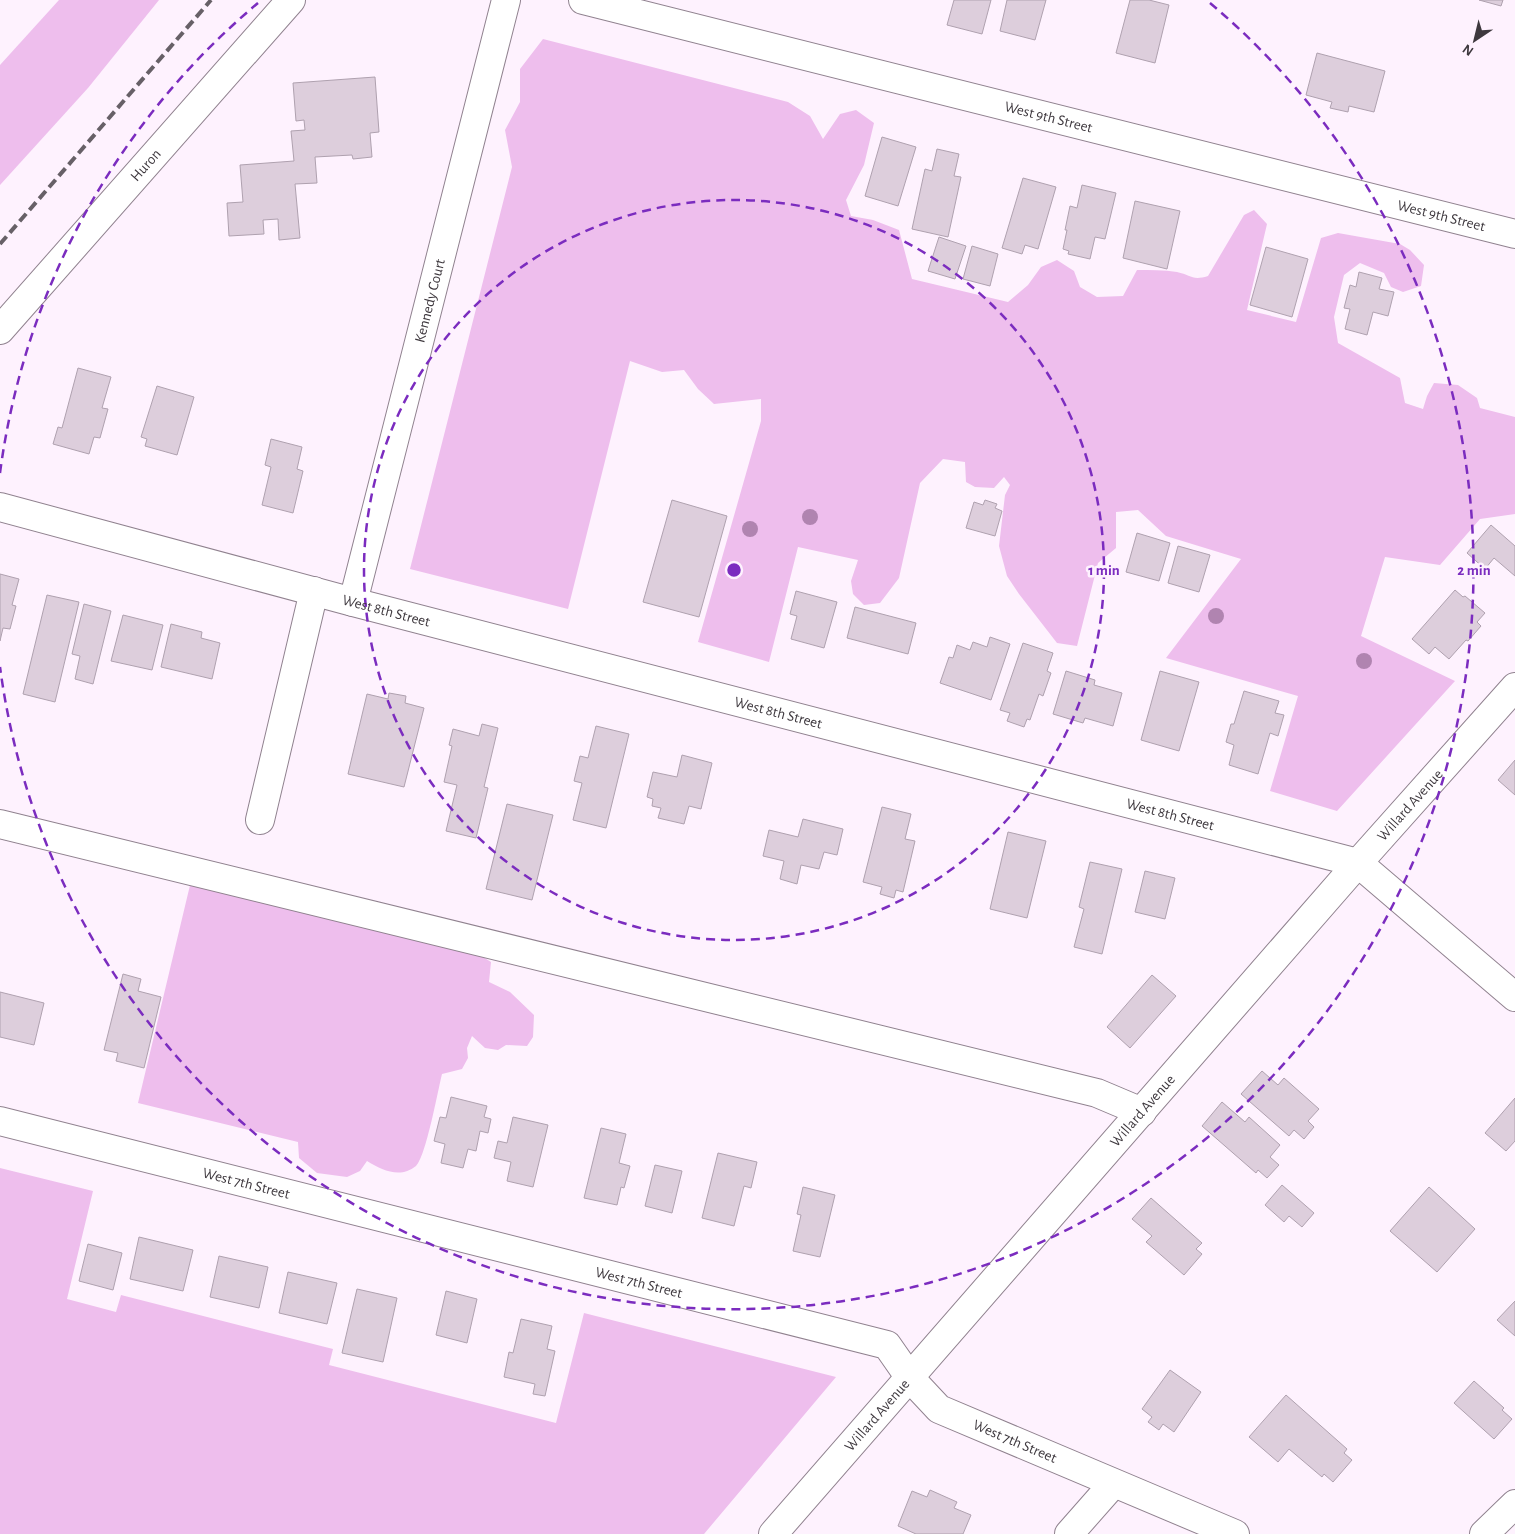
<svg xmlns="http://www.w3.org/2000/svg" width="1515" height="1534" font-family="'Alegreya Sans',sans-serif">
	<style>
		.green { fill: #eebeed }
		.building { fill: #ddcedc; stroke: #afa1af }
		.lines { fill: none; stroke-linecap: round; stroke-linejoin: round }
		.minor-casing { stroke: #90828f; stroke-width: 30 }
		.minor { stroke: #fff; stroke-width: 28 }
		.rail { stroke: #676067; stroke-width: 4; stroke-dasharray: 10 5; stroke-linecap: butt }
		.tree { fill: #b084b0 }
		.ring { fill: none; stroke: #7b2cbf; stroke-width: 2.5; stroke-dasharray: 9 6 }
		.labels { text-anchor: middle; dominant-baseline: central; stroke-width: 5; stroke-linejoin: round; paint-order: stroke }
		.street-label { font-size: 15px; fill: #3e383e; stroke: #fef2fe }
		.centre { fill: #7b2cbf; stroke: #fef2fe; stroke-width: 2.5 }
		.ring-label { font-size: 15px; text-anchor: middle; font-weight: bold; fill: #7b2cbf; stroke: #fef2fe; stroke-width: 5; stroke-linejoin: round; paint-order: stroke }
	</style>
	<rect width="100%" height="100%" fill="#fef2fe"/>
	<g class="green">
		<path d="M 59,0 L 159,0 L 88,88 L 0,185 L 0,65 Z"/>
		<path d="M 543,39 L 788,102 L 810,116 L 823,139 L 840,114 L 856,110 L 874,123 L 864,165 L 846,200 L 851,216 L 873,220 L 899,230 L 912,279 L 1008,302 L 1028,285 L 1041,267 L 1057,260 L 1074,271 L 1080,287 L 1097,297 L 1123,296 L 1137,270 C 1150,270 1164,270 1177,272 C 1191,275 1192,281 1208,276 L 1244,215 L 1254,210 L 1267,224 L 1247,310 L 1296,322 L 1321,238 L 1338,233 L 1400,244 L 1410,250 L 1424,265 L 1421,286 L 1403,292 L 1391,287 L 1384,273 L 1360,263 L 1344,275 L 1334,317 L 1338,343 L 1400,378 L 1405,403 L 1423,409 L 1427,396 L 1434,383 L 1458,385 L 1477,398 L 1480,408 L 1515,417 L 1515,514 L 1480,519 L 1440,565 L 1385,557 L 1361,636 L 1455,681 L 1337,811 L 1270,791 L 1298,696 L 1166,658 L 1241,559 L 1166,536 L 1138,510 L 1116,512 L 1116,548 L 1098,563 L 1077,646 L 1057,643 L 1019,594 L 1007,576 L 999,546 L 1005,495 L 1010,485 L 1004,477 L 994,488 L 975,487 L 966,482 L 965,462 L 943,459 L 920,483 L 899,578 L 880,603 L 864,605 L 853,594 L 851,581 L 858,560 L 798,547 L 769,662 L 698,642 L 761,421 L 761,399 L 714,404 L 698,389 L 684,370 L 662,372 L 630,361 L 568,609 L 410,569 L 512,167 L 505,130 L 520,102 L 520,69 Z"/>
		<path d="M 191,881 L 472,950 L 491,962 L 489,982 L 510,992 L 534,1015 L 533,1037 L 527,1046 L 506,1045 L 498,1050 L 485,1048 L 472,1036 L 467,1048 L 468,1058 L 462,1069 L 442,1074 C 438,1090 426,1157 416,1166 C 400,1179 382,1170 367,1161 L 360,1171 L 347,1177 L 317,1173 L 299,1158 L 298,1142 L 138,1103 Z"/>
		<path d="M 0,1168 L 93,1191 L 67,1299 L 116,1312 L 121,1295 L 333,1349 L 329,1365 L 556,1423 L 584,1313 L 836,1377 L 704,1534 L 0,1534 Z"/>
	</g>
	<g class="building">
		<path d="M 954,0 L 991,0 L 982,34 L 947,25 Z"/>
		<path d="M 1007,0 L 1046,0 L 1035,40 L 1000,31 Z"/>
		<path d="M 1130,0 L 1149,0 L 1169,5 L 1155,63 L 1116,53 Z"/>
		<path d="M 1479,0 L 1503,0 L 1501,6 Z"/>
		<path d="M 1317,53 L 1385,71 L 1374,112 L 1349,106 L 1348,112 L 1330,108 L 1332,102 L 1306,95 Z"/>
		<path d="M 375,77 L 379,132 L 370,133 L 372,157 L 353,159 L 352,155 L 315,157 L 317,183 L 295,184 L 300,238 L 279,240 L 278,219 L 263,220 L 264,234 L 229,236 L 227,203 L 243,202 L 240,165 L 294,161 L 291,131 L 305,130 L 304,120 L 296,121 L 293,83 Z"/>
		<path d="M 882,137 L 916,147 L 898,206 L 865,196 Z"/>
		<path d="M 937,149 L 959,154 L 954,176 L 961,177 L 948,237 L 912,229 L 925,169 L 932,171 Z"/>
		<path d="M 1023,178 L 1056,187 L 1038,249 L 1025,245 L 1022,254 L 1002,248 Z"/>
		<path d="M 1082,185 L 1116,193 L 1105,239 L 1095,237 L 1090,259 L 1068,254 L 1069,251 L 1063,249 L 1067,230 L 1065,230 L 1070,206 L 1077,208 Z"/>
		<path d="M 1135,201 L 1180,211 L 1167,269 L 1123,258 Z"/>
		<path d="M 939,237 L 966,246 L 955,279 L 928,271 Z"/>
		<path d="M 972,246 L 998,254 L 990,286 L 963,279 Z"/>
		<path d="M 1266,247 L 1308,259 L 1292,317 L 1250,305 Z"/>
		<path d="M 1359,272 L 1382,278 L 1379,289 L 1394,292 L 1388,316 L 1373,312 L 1367,335 L 1345,329 L 1350,309 L 1344,308 L 1350,285 L 1356,287 Z"/>
		<path d="M 78,368 L 111,377 L 102,408 L 108,409 L 100,438 L 94,437 L 89,454 L 53,444 L 58,427 L 62,428 Z"/>
		<path d="M 157,386 L 194,397 L 177,455 L 145,446 L 147,439 L 141,437 Z"/>
		<path d="M 271,439 L 302,447 L 297,469 L 303,471 L 293,513 L 262,505 L 271,467 L 265,465 Z"/>
		<path d="M 672,500 L 727,516 L 699,617 L 643,602 Z"/>
		<path d="M 985,500 L 997,504 L 995,508 L 1002,511 L 995,536 L 966,528 L 974,502 L 983,505 Z"/>
		<path d="M 1491,525 L 1515,546 L 1515,576 L 1494,558 L 1485,569 L 1467,553 Z"/>
		<path d="M 1137,533 L 1170,543 L 1159,581 L 1126,572 Z"/>
		<path d="M 1178,546 L 1210,555 L 1199,592 L 1168,583 Z"/>
		<path d="M 0,574 L 19,579 L 12,605 L 16,606 L 10,629 L 3,628 L 0,641 Z"/>
		<path d="M 1455,590 L 1463,597 L 1465,596 L 1485,613 L 1477,622 L 1481,626 L 1468,641 L 1466,640 L 1449,659 L 1435,647 L 1429,654 L 1412,639 Z"/>
		<path d="M 796,591 L 837,602 L 824,648 L 791,639 L 797,616 L 790,614 Z"/>
		<path d="M 47,595 L 79,602 L 55,702 L 23,694 Z"/>
		<path d="M 84,604 L 111,611 L 93,684 L 75,679 L 80,656 L 72,654 Z"/>
		<path d="M 855,607 L 916,623 L 908,654 L 847,638 Z"/>
		<path d="M 123,615 L 163,625 L 152,670 L 111,661 Z"/>
		<path d="M 171,624 L 202,632 L 201,638 L 220,643 L 212,679 L 161,667 Z"/>
		<path d="M 990,637 L 1010,644 L 991,700 L 940,683 L 949,657 L 953,658 L 957,645 L 970,650 L 973,642 L 987,647 Z"/>
		<path d="M 1023,643 L 1053,653 L 1047,671 L 1051,673 L 1043,696 L 1039,694 L 1030,720 L 1027,719 L 1024,727 L 1007,721 L 1010,713 L 1000,710 Z"/>
		<path d="M 1066,671 L 1095,680 L 1094,685 L 1122,693 L 1113,726 L 1085,718 L 1083,723 L 1053,714 Z"/>
		<path d="M 1160,671 L 1199,682 L 1179,751 L 1141,740 Z"/>
		<path d="M 1244,691 L 1279,701 L 1275,713 L 1284,715 L 1278,736 L 1270,733 L 1258,774 L 1229,765 L 1234,745 L 1226,742 L 1231,724 L 1234,724 Z"/>
		<path d="M 389,693 L 406,696 L 405,703 L 424,708 L 404,787 L 348,774 L 367,694 L 388,699 Z"/>
		<path d="M 482,724 L 498,728 L 484,787 L 488,788 L 476,838 L 446,831 L 457,785 L 444,782 L 452,746 L 449,745 L 453,729 L 479,736 Z"/>
		<path d="M 596,726 L 629,734 L 606,828 L 573,820 L 582,783 L 574,781 L 580,756 L 588,758 Z"/>
		<path d="M 682,755 L 712,763 L 701,809 L 689,806 L 684,824 L 658,818 L 661,808 L 652,806 L 653,799 L 647,797 L 653,772 L 677,777 Z"/>
		<path d="M 1515,760 L 1515,795 L 1498,780 Z"/>
		<path d="M 507,804 L 553,815 L 532,900 L 486,889 Z"/>
		<path d="M 882,807 L 911,814 L 905,839 L 915,841 L 903,892 L 896,890 L 894,898 L 880,894 L 882,887 L 863,882 Z"/>
		<path d="M 803,819 L 843,829 L 837,855 L 824,852 L 819,869 L 801,865 L 797,884 L 780,879 L 784,861 L 763,856 L 769,830 L 798,837 Z"/>
		<path d="M 1008,832 L 1046,841 L 1027,918 L 990,909 Z"/>
		<path d="M 1090,862 L 1122,869 L 1102,954 L 1074,947 L 1084,909 L 1079,907 Z"/>
		<path d="M 1145,871 L 1175,878 L 1165,919 L 1135,912 Z"/>
		<path d="M 123,974 L 141,979 L 138,991 L 161,997 L 144,1068 L 116,1061 L 118,1053 L 104,1050 Z"/>
		<path d="M 1152,975 L 1176,996 L 1130,1048 L 1107,1027 Z"/>
		<path d="M 0,992 L 44,1003 L 34,1045 L 0,1037 Z"/>
		<path d="M 1262,1071 L 1278,1085 L 1284,1078 L 1319,1109 L 1308,1121 L 1314,1127 L 1304,1139 L 1294,1130 L 1289,1136 L 1241,1094 Z"/>
		<path d="M 451,1097 L 487,1106 L 484,1117 L 491,1119 L 488,1133 L 480,1131 L 476,1151 L 468,1149 L 463,1168 L 441,1163 L 445,1144 L 434,1141 L 440,1117 L 446,1118 Z"/>
		<path d="M 1515,1098 L 1515,1141 L 1506,1151 L 1485,1133 Z"/>
		<path d="M 1222,1102 L 1245,1122 L 1249,1117 L 1280,1145 L 1270,1157 L 1279,1165 L 1267,1178 L 1258,1170 L 1256,1173 L 1202,1126 Z"/>
		<path d="M 513,1117 L 548,1125 L 533,1187 L 507,1181 L 511,1162 L 494,1158 L 498,1141 L 507,1143 Z"/>
		<path d="M 601,1128 L 626,1134 L 619,1163 L 630,1166 L 624,1188 L 621,1187 L 617,1205 L 584,1198 Z"/>
		<path d="M 718,1153 L 757,1162 L 751,1188 L 744,1186 L 734,1226 L 702,1218 Z"/>
		<path d="M 655,1165 L 682,1171 L 672,1213 L 645,1206 Z"/>
		<path d="M 1282,1185 L 1314,1213 L 1302,1227 L 1289,1216 L 1284,1222 L 1265,1205 Z"/>
		<path d="M 803,1187 L 835,1195 L 820,1257 L 793,1251 L 801,1215 L 797,1214 Z"/>
		<path d="M 1429,1187 L 1475,1229 L 1437,1272 L 1390,1231 Z"/>
		<path d="M 1151,1198 L 1202,1243 L 1196,1249 L 1202,1254 L 1184,1275 L 1146,1242 L 1152,1236 L 1132,1219 Z"/>
		<path d="M 139,1237 L 193,1250 L 183,1291 L 130,1279 Z"/>
		<path d="M 88,1244 L 122,1253 L 113,1290 L 79,1281 Z"/>
		<path d="M 219,1256 L 268,1267 L 259,1308 L 210,1297 Z"/>
		<path d="M 288,1272 L 337,1283 L 327,1324 L 279,1313 Z"/>
		<path d="M 357,1289 L 397,1298 L 383,1362 L 342,1353 Z"/>
		<path d="M 446,1291 L 477,1299 L 467,1343 L 436,1335 Z"/>
		<path d="M 1515,1301 L 1515,1336 L 1497,1320 Z"/>
		<path d="M 521,1319 L 552,1326 L 547,1349 L 555,1351 L 545,1396 L 533,1394 L 535,1384 L 504,1377 L 509,1352 L 513,1353 Z"/>
		<path d="M 1170,1370 L 1201,1392 L 1174,1432 L 1163,1424 L 1159,1430 L 1148,1422 L 1152,1417 L 1142,1409 Z"/>
		<path d="M 1474,1381 L 1504,1408 L 1502,1410 L 1512,1419 L 1494,1439 L 1454,1403 Z"/>
		<path d="M 1286,1395 L 1347,1449 L 1344,1453 L 1352,1460 L 1333,1482 L 1324,1474 L 1322,1477 L 1289,1449 L 1278,1462 L 1249,1437 Z"/>
		<path d="M 930,1490 L 957,1502 L 954,1508 L 971,1515 L 963,1534 L 916,1534 L 898,1526 L 912,1491 L 927,1497 Z"/>
	</g>
	<g class="lines">
		<defs>
			<g id="minor">
				<path id="s1" d="M 583,0 L 1515,234"/>
				<path id="s2" d="M 0,330 L 291,0"/>
				<path id="s3" d="M 0,507 L 353,602 L 1358,863 L 1515,997"/>
				<path id="s4" d="M 353,602 L 506,0"/>
				<path d="M 260,820 L 314,591"/>
				<path d="M 0,824 L 1097,1093 L 1142,1112"/>
				<path id="s5" d="M 0,1121 L 887,1345 L 910,1378 L 939,1409 L 1235,1534"/>
				<path id="s6" d="M 773,1534 L 1358,863 L 1515,687"/>
				<path d="M 1069,1534 L 1113,1484"/>
				<path d="M 1484,1534 L 1515,1504"/>
			</g>
		</defs>
		<use href="#minor" class="minor-casing"/>
		<use href="#minor" class="minor"/>
		<path class="rail" d="M 0,244 L 211,0"/>
	</g>
	<g class="tree">
		<circle cx="810" cy="517" r="8"/>
		<circle cx="750" cy="529" r="8"/>
		<circle cx="1216" cy="616" r="8"/>
		<circle cx="1364" cy="661" r="8"/>
	</g>
	<g class="ring">
		<circle cx="734" cy="570" r="370"/>
		<path d="M0 473A740 740 0 0 1 258 3M1210 3A740 740 0 1 1 0 667"/>
	</g>
	<g class="labels">
		<g class="street-label">
			<text stroke="none"><textPath href="#s1" startOffset="480">West 9th Street</textPath></text>
			<text stroke="none"><textPath href="#s2" startOffset="220">Huron</textPath></text>
			<text stroke="none"><textPath href="#s1" startOffset="885">West 9th Street</textPath></text>
			<text stroke="none"><textPath href="#s4" startOffset="311">Kennedy Court</textPath></text>
			<text stroke="none"><textPath href="#s3" startOffset="400">West 8th Street</textPath></text>
			<text stroke="none"><textPath href="#s3" startOffset="805">West 8th Street</textPath></text>
			<text stroke="none"><textPath href="#s6" startOffset="968">Willard Avenue</textPath></text>
			<text stroke="none"><textPath href="#s3" startOffset="1210">West 8th Street</textPath></text>
			<text stroke="none"><textPath href="#s6" startOffset="562">Willard Avenue</textPath></text>
			<text stroke="none"><textPath href="#s5" startOffset="254">West 7th Street</textPath></text>
			<text stroke="none"><textPath href="#s5" startOffset="659">West 7th Street</textPath></text>
			<text stroke="none"><textPath href="#s6" startOffset="158">Willard Avenue</textPath></text>
			<text stroke="none"><textPath href="#s5" startOffset="1080">West 7th Street</textPath></text>
		</g>
	</g>
	<circle cx="734" cy="570" r="8" class="centre"/>
	<g class="ring-label">
		<text x="1104" y="575">1 min</text>
		<text x="1474" y="575">2 min</text>
	</g>
	<g transform="translate(1475 40) rotate(215)" stroke="#fef2fe" stroke-width="4" paint-order="stroke">
	<path d="M0-4L9 19L0 12L-9 19Z" fill="#3e383e"/>
	<text y="-8" font-size="14" font-weight="bold" text-anchor="middle" fill="#3e383e">N</text>
	</g>
</svg>
